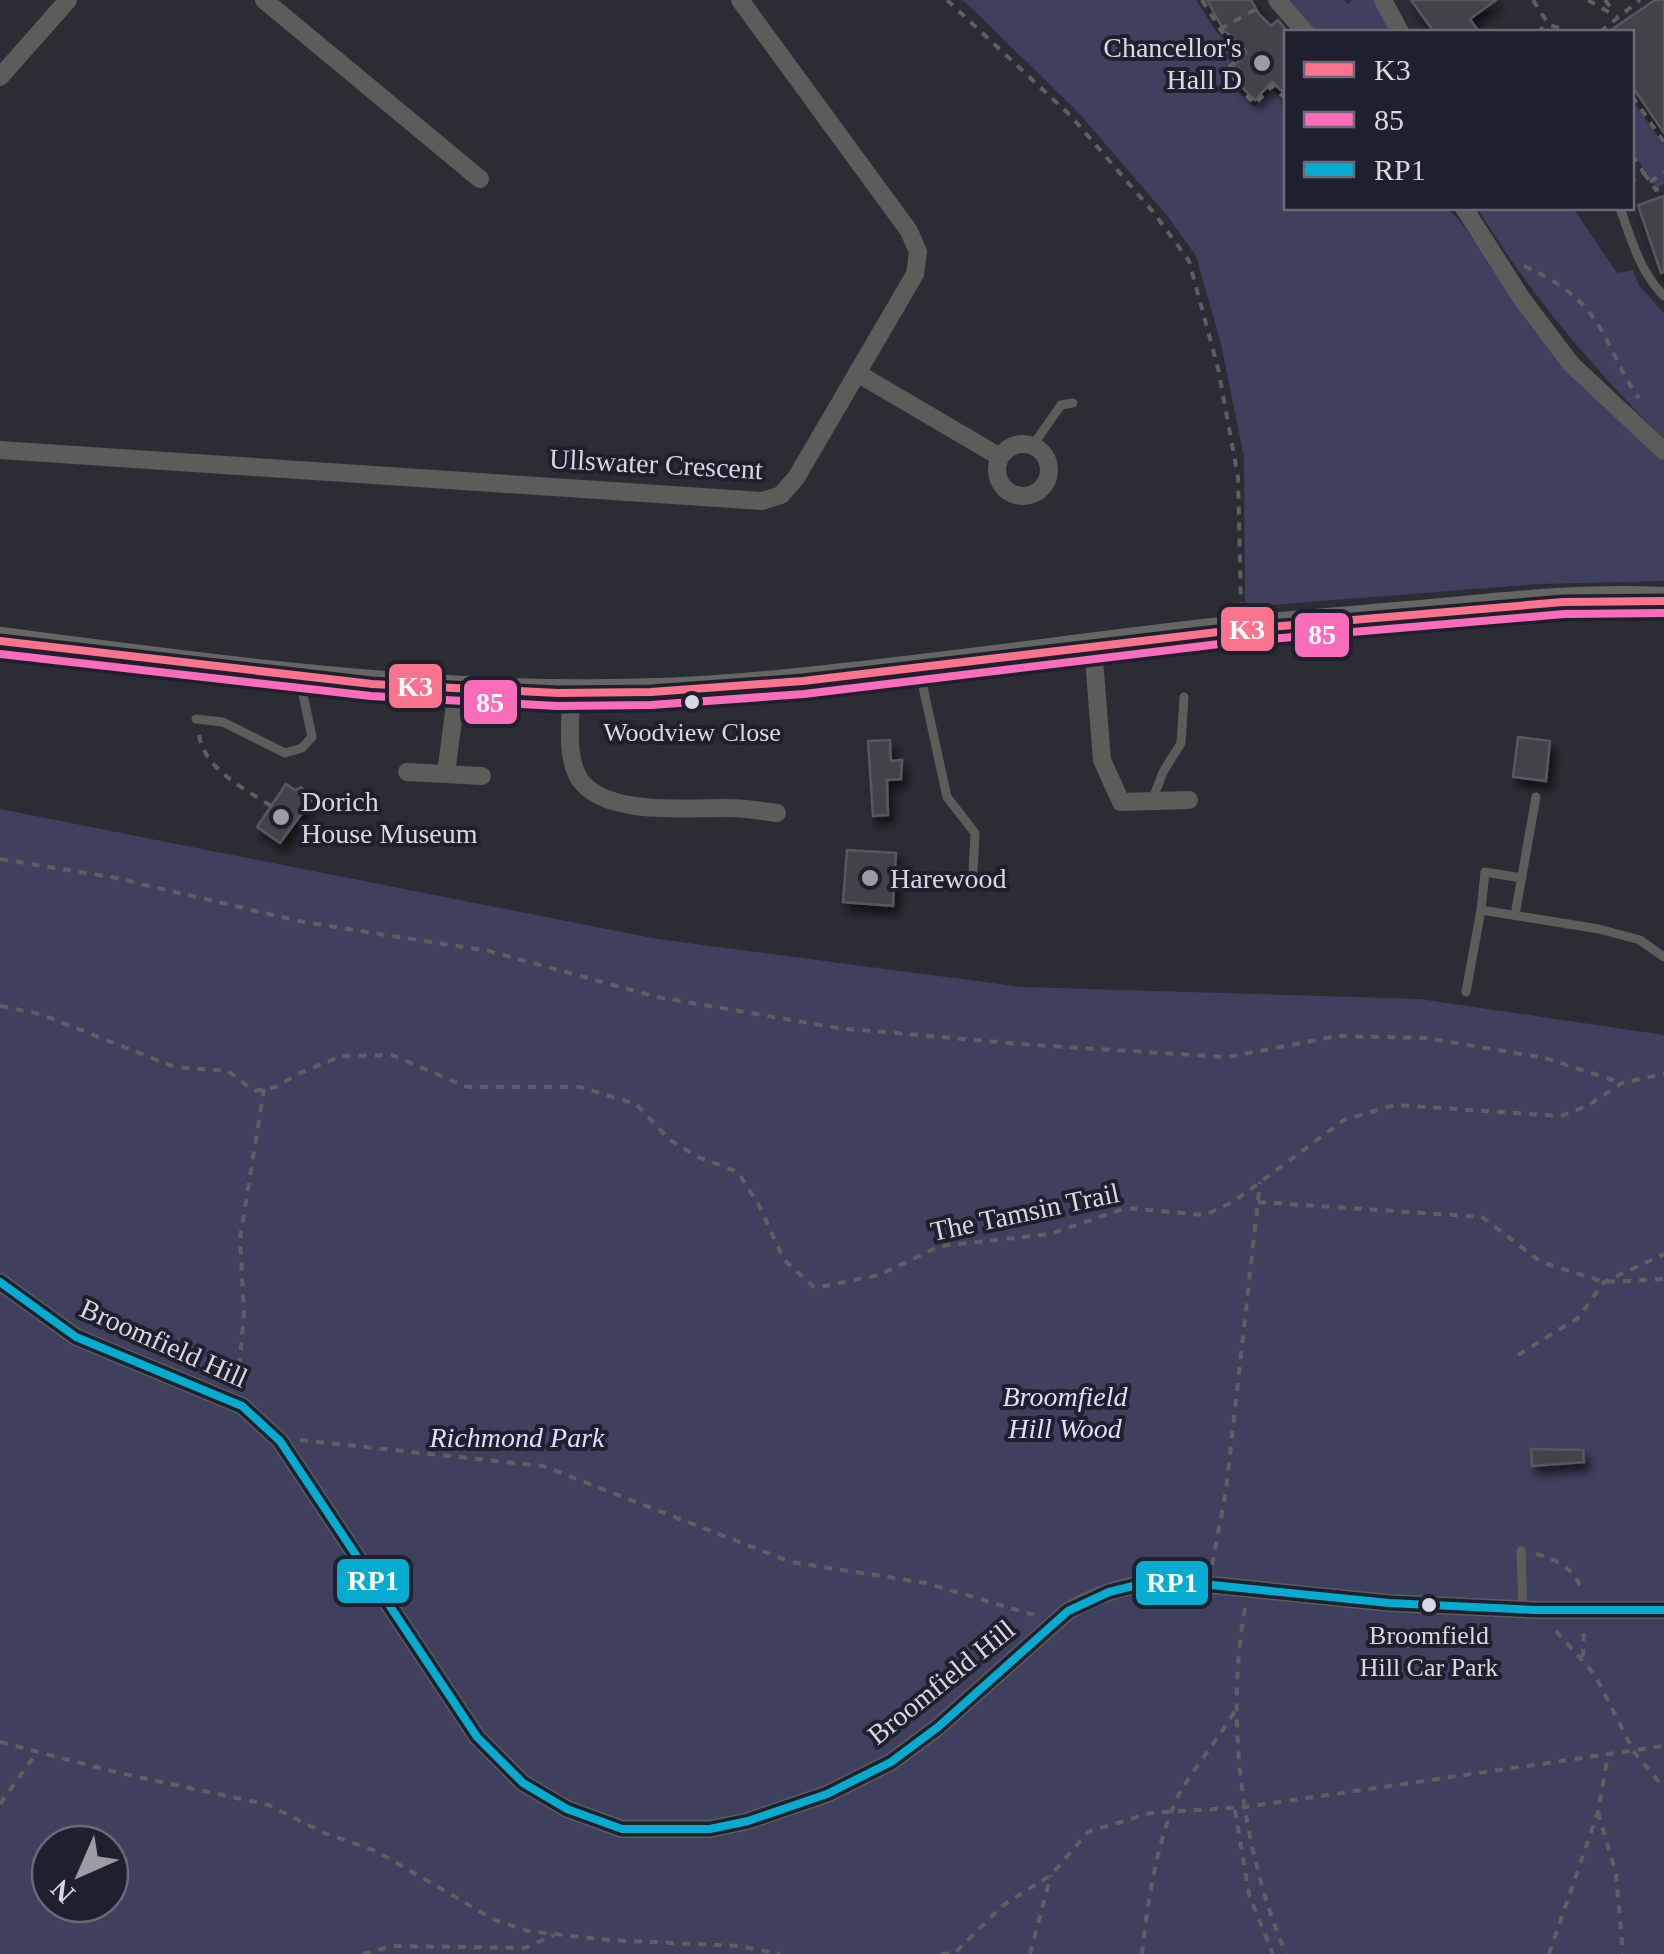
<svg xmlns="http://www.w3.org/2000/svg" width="1664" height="1954" font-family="'Times New Roman',serif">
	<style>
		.green { fill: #3f405e; fill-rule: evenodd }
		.building { fill: #424349; stroke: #57585e; stroke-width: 2.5; filter: url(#shadow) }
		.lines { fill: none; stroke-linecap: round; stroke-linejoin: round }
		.path { stroke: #5e5f61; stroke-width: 4; stroke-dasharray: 8 8; stroke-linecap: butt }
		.lane { stroke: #5c5c5b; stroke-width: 9 }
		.street { stroke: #5c5c5b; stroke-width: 18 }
		.primary { stroke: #656664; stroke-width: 28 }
		.bus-1-casing { stroke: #1f202e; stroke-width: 15 }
		.bus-2-casing { stroke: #1f202e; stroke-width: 15 }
		.bus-3-casing { stroke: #1f202e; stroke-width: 15 }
		.bus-1 { stroke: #fc738d; stroke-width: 8 }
		.bus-2 { stroke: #fb6dba; stroke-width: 8 }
		.bus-3 { stroke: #06acd0; stroke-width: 8 }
		.poi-dot { fill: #9c9ca5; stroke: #1f202e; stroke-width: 4 }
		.bus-dot { fill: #d8d8e2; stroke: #1f202e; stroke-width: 4 }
		.labels { text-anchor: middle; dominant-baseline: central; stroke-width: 8; stroke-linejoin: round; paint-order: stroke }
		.bus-label { font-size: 26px; fill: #d8d8e2; stroke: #1f202e }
		.poi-label { font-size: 28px; fill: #d8d8e2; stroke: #1f202e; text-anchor: start }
		.street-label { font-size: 28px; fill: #d8d8e2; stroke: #1f202e }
		.park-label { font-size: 28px; font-style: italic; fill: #dbdeff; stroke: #1f202e }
		.line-badge { stroke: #1f202e; stroke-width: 4 }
		.badge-label { font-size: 28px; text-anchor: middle; font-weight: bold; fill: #fff }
	</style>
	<defs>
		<filter id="shadow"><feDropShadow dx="5" dy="8" stdDeviation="5" flood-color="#0009"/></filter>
	</defs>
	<rect width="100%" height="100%" fill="#2c2d34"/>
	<g class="green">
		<path d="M 963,0 L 1196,0 L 1216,31 L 1238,53 L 1220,74 L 1254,107 L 1272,89 L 1286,103 L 1286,208 L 1446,208 L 1459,220 L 1568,370 L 1664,461 L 1664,581 L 1539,584 L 1245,607 L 1244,457 L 1221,344 L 1196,256 L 1169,218 L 1078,112 Z"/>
		<path d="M 1286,0 L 1344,0 L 1347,4 L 1354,0 L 1374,0 L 1391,32 L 1313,32 Z"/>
		<path d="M 1632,99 L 1664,145 L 1664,184 L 1657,188 L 1632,151 Z"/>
		<path d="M 1477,208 L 1573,208 L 1617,273 L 1633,270 L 1639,286 L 1664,313 L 1664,439 C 1592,368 1530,294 1477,208 Z"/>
		<path d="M 0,809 L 657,939 L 1021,987 L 1420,999 L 1664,1035 L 1664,1954 L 0,1954 ZM 50,1844 L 110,1844 L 110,1904 L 50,1904 Z"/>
	</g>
	<g class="building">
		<path d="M 1207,0 L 1251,0 L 1259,14 L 1271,26 L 1278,20 L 1286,30 L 1286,95 L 1272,82 L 1255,100 L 1227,73 L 1247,52 L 1223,29 Z"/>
		<path d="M 1411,0 L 1496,0 L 1470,19 L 1479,32 L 1434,32 Z"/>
		<path d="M 1655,0 L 1664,0 L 1664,133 L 1632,86 L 1632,32 L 1608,32 Z"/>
		<path d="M 1664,196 L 1664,272 L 1661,273 L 1638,205 Z"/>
		<path d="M 1518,737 L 1550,741 L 1546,781 L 1513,777 Z"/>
		<path d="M 890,740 L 891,761 L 902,760 L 901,779 L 887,780 L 888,815 L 873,816 L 868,741 Z"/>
		<path d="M 286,784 L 295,790 L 301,787 L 311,801 L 280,843 L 257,827 Z"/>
		<path d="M 847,850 L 896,853 L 893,906 L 843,902 Z"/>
		<path d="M 1531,1449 L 1583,1450 L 1584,1462 L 1532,1466 Z"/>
	</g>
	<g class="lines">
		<g class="path">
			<path d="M 947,0 L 1071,116 L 1154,213 L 1189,261 L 1218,368 L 1238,477 L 1241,604"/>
			<path d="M 1202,0 L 1222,32 L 1243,53 L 1223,73 L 1255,104 L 1272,86 L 1286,99"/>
			<path d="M 1533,0 L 1549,25 L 1559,28 L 1560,32"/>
			<path d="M 1588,0 L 1617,17"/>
			<path d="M 1605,0 L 1614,12"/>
			<path d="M 1220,29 L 1260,7"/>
			<path d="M 1537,32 L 1549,24"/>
			<path d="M 1600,32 L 1640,0"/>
			<path d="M 1632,96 L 1664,142"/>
			<path d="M 1632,155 L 1644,173 L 1632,181"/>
			<path d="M 1644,173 L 1656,190 L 1664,186"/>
			<path d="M 1650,182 L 1664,172"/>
			<path d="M 1524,266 C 1553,279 1580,296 1597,323 C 1613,347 1621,375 1639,398"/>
			<path d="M 199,735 C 205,770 244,788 271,806"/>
			<path d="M 0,859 L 111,877 L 303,922 L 489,951 L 657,997 L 838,1028 L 1032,1045 L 1227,1057 L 1338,1036 L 1426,1038 L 1545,1058 L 1622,1083"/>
			<path d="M 0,1006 L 40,1014 L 175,1067 L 228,1071 L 254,1091 L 276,1087 L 297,1074 L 342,1056 L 392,1055 L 467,1087 L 580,1087 L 636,1104 L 670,1140 L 698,1157 L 738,1172 L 760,1207 L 784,1260 L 815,1288 L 879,1275 L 940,1246 L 1050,1234 L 1126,1208 L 1205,1215 L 1233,1202 L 1344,1120 L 1395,1105 L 1561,1116 L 1587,1106 L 1622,1083 L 1664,1074"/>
			<path d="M 1258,1202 L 1482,1217 L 1541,1262 L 1604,1282 L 1664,1279"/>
			<path d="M 1518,1355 L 1578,1318 L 1604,1282 L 1664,1254"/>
			<path d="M 238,1382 L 244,1313 L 240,1239 L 264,1089"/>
			<path d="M 300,1440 L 543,1466 L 791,1562 L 926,1583 L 1034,1615"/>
			<path d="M 1536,1554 C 1557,1559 1577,1570 1582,1593"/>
			<path d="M 1212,1565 L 1226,1491 L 1260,1182"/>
			<path d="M 1245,1608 C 1225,1718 1242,1851 1286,1954"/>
			<path d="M 1556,1631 L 1595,1675 L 1634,1752 L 1664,1788"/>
			<path d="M 1583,1657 L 1584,1627"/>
			<path d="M 0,1742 L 115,1772 L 269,1805 L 324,1833 L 376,1851 L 495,1920 L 528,1931 L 608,1940 L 739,1946 L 780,1954"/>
			<path d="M 0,1804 L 37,1752"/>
			<path d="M 1235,1810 L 1249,1895 L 1273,1954"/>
			<path d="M 1598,1812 L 1616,1874 L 1623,1954"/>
			<path d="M 363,1954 L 392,1946 L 525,1948 L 554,1935"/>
			<path d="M 941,1954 L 955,1953 L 1002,1906 L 1051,1875 L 1088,1832 L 1150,1813 L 1245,1807 L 1664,1746"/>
			<path d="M 1030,1954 L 1051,1875"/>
			<path d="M 1142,1954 C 1147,1905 1158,1830 1183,1787 C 1200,1761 1220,1736 1236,1709"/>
			<path d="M 1549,1954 L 1598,1812 L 1608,1755"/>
		</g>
		<g class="lane">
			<path d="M 1621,211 C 1632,242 1641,273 1664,296"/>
			<path d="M 1033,445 L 1061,405 L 1073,403"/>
			<path d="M 920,673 L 947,797 L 975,833 L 973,872"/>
			<path d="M 196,719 L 223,722 L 285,753 L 302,748 L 312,737 L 300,680"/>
			<path d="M 1152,801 L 1163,772 L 1181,743 L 1184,697"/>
			<path d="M 1522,878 L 1485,872 L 1481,910 L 1599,929 L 1640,940 L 1664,957"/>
			<path d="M 1515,915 L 1536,797"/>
			<path d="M 1466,992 L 1481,910"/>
			<path d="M 1521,1551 L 1523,1610"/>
		</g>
		<g class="street">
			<path d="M 264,0 L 480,179"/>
			<path d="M 1277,0 L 1305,32"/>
			<path d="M 1383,0 L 1400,32"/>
			<path d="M 0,77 L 68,0"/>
			<path d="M 1464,208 L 1522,299 L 1571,364 L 1664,451"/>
			<path d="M 857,373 L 1000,457"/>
			<circle cx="1023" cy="470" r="26"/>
			<path d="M 0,450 L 762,501 L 781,495 L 796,478 L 915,274 L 918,252 L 909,231 L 740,0"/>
			<path d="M 1093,647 L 1102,760 L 1121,802 L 1189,800"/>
			<path d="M 571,695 C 571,721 565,757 580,780 C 607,817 689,807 730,808 C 745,808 761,811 777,813"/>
			<path d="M 407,772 L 482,776"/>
			<path d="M 446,774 L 457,689"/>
			<path d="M 0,1282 L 76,1337 L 242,1406 L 280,1441 L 477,1737 L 523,1783 L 567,1809 L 622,1829 L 710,1829 L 748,1821 L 827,1794 L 891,1762 L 938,1727 L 1068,1611 C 1104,1590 1140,1580 1182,1582 L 1389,1603 L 1535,1610 L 1664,1610"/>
		</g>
		<path class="primary" d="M 0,641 C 247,673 496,708 744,687 C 901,673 1056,650 1212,632 C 1273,626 1335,622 1396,616 C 1484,609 1575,596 1664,601"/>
		<defs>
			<path id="bus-1" d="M 0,641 L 372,684 L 558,693 L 651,692 L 803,681 L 1235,630 L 1563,602 L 1664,601"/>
			<path id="bus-2" d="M 0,654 L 371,696 L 557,706 L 651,705 L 804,694 L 1236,642 L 1564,614 L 1664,613"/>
			<path id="bus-3" d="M 0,1282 L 76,1337 L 242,1406 L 280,1441 L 477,1737 L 523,1783 L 567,1809 L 622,1829 L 710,1829 L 748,1821 L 827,1794 L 891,1762 L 938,1727 L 1068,1611 L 1109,1592 L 1137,1585 L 1182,1582 L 1389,1603 L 1535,1610 L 1664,1610"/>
		</defs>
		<use href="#bus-1" class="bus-1-casing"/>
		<use href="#bus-2" class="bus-2-casing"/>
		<use href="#bus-3" class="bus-3-casing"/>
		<use href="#bus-1" class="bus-1"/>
		<use href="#bus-2" class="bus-2"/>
		<use href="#bus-3" class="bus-3"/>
	</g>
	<g class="poi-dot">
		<circle cx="1262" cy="63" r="10"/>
		<circle cx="281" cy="817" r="10"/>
		<circle cx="870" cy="878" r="10"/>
	</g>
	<g class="bus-dot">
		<circle cx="692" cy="702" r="9"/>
		<circle cx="1429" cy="1605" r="9"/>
	</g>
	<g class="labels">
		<g class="bus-label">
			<text x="692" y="732">Woodview Close</text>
			<text x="1429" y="1635">Broomfield<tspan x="1429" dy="32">Hill Car Park</tspan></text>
		</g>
		<g class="poi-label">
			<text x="1242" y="47" text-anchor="end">Chancellor's<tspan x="1242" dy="32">Hall D</tspan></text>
			<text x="301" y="801">Dorich<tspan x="301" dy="32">House Museum</tspan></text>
			<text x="890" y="878">Harewood</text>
		</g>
		<g class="street-label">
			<text transform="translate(656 464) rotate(3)">Ullswater Crescent</text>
			<text transform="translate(1025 1212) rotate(-12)">The Tamsin Trail</text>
			<text transform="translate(164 1343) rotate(24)">Broomfield Hill</text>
			<text transform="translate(941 1682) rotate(-39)">Broomfield Hill</text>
		</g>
		<g class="park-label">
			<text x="1065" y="1396">Broomfield<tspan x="1065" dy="32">Hill Wood</tspan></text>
			<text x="517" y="1437">Richmond Park</text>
		</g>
	</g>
	<g class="line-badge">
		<rect x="1219" y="605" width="57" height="48" rx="10" fill="#fc738d"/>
		<rect x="1293" y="611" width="58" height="48" rx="10" fill="#fb6dba"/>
		<rect x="387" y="662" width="57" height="48" rx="10" fill="#fc738d"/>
		<rect x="462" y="678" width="57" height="48" rx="10" fill="#fb6dba"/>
		<rect x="335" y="1557" width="76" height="48" rx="10" fill="#06acd0"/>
		<rect x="1134" y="1559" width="76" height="48" rx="10" fill="#06acd0"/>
	</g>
	<g class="badge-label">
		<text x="1247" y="639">K3</text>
		<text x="1322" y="644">85</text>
		<text x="415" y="696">K3</text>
		<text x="490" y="712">85</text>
		<text x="373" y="1590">RP1</text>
		<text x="1172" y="1592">RP1</text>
	</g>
	<rect x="1284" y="30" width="350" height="180" fill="#1f202e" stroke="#696a76" stroke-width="2.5"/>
	<rect x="1304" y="62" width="50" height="15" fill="#fc738d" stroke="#696a76" stroke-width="2.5"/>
	<text x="1374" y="80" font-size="30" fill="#d8d8e2">K3</text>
	<rect x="1304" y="112" width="50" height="15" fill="#fb6dba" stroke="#696a76" stroke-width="2.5"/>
	<text x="1374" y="130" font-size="30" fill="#d8d8e2">85</text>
	<rect x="1304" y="162" width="50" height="15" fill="#06acd0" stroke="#696a76" stroke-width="2.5"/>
	<text x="1374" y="180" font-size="30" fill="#d8d8e2">RP1</text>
	<g transform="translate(80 1874) rotate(225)"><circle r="48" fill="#1f202e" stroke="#696a76" stroke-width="2.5"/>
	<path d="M0-8L18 38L0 25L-18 38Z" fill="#9c9ca5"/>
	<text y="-15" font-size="28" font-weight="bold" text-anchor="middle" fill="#d8d8e2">N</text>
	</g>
</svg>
